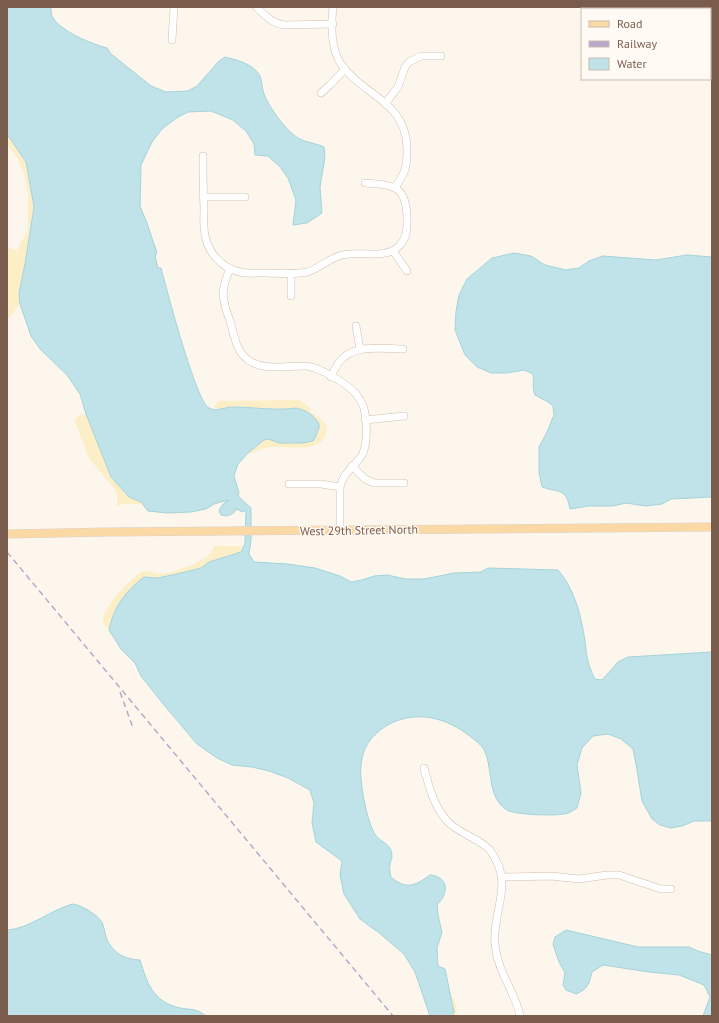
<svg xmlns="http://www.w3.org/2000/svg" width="719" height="1023" font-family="'PT Sans',sans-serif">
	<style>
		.sand { fill: #fcefc7 }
		.water { fill: #bfe3e8; stroke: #a5d3da }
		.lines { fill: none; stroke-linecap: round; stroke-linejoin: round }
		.minor-casing { stroke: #d1beb0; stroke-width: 8 }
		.major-casing { stroke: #dad1cd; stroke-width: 9 }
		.minor { stroke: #fff; stroke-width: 7 }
		.major { stroke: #fbd9a5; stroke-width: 8 }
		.rail { stroke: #b9a8c9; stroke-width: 1.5; stroke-dasharray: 6 4; stroke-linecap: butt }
		.labels { text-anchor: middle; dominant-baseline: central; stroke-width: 3; stroke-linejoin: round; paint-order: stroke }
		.street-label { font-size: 12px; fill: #7a5c4d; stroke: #fffaf3 }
	</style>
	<rect width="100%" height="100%" fill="#fdf6ec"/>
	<g class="sand">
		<path d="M 7,134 L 26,162 L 34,207 L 25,264 L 19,293 L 20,304 L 10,317 L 7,317 L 7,248 L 9,248 L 17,250 L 28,230 L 28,193 L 24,173 L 17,157 L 7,144 Z"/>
		<path d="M 299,400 L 311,408 L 310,412 C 318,417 330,422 326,434 C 319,455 289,445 273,447 C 264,448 257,451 249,454 L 248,453 C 251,449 264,439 269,439 C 286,438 320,454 319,424 C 314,415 306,410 297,408 C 275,411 253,406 231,407 C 225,407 219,412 214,406 L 219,401 Z"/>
		<path d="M 86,414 L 111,477 L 129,497 L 141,502 L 142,504 L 122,504 L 117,507 L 117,492 L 89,458 L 75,421 C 76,416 81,416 86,414 Z"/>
		<path d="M 214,546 L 241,546 L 241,552 L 209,562 L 201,568 L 158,578 L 151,577 L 111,620 L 109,630 C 106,627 103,624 103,619 C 104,607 131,577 142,572 C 148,569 153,574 159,574 C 171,574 184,567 195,564 L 195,563 C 204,559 211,556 214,546 Z"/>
		<path d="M 454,998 L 457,1011 L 456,1016 L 452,1016 L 454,1012 L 450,999 Z"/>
	</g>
	<g class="water">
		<path d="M 7,7 L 51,7 C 51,10 51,14 52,16 C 59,31 92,44 107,48 L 111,54 L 151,86 L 166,92 L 188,91 L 197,86 L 219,61 L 225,57 C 237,60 254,64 260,76 C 262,81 262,89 264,94 C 269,107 287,133 300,139 C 307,143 316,143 324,147 L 325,157 L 320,187 L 322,213 L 307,223 L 293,225 L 296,200 L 288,178 L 280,167 L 268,156 L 255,155 L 254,144 L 246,131 L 233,120 L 211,111 L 188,112 L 178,117 L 162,129 L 152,142 L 141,165 L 140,206 L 147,223 L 157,253 L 155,256 L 158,268 L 161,268 C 166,287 196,402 209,408 C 216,412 225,407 233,407 C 253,407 276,411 296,408 C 306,410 314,415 319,424 L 319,428 L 315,438 L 313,441 L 303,443 L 279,443 L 268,439 L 264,440 L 248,453 L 238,464 L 234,476 L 239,493 L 238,496 L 251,508 L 251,540 L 249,554 L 254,562 L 288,564 L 315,568 L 340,576 L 351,582 L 362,580 L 374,576 L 387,575 L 406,579 L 424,579 L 454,573 L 481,572 L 488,568 L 558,570 C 575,590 581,615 585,641 C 587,657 587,664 595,679 L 602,680 L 618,662 L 628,657 L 712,652 L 712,821 L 694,821 L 682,826 L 671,828 L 660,825 L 652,819 L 642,801 L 636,764 L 633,749 L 621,739 L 608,734 L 593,736 L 582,748 L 577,765 L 581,793 L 577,808 C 573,810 569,814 564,814 C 553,816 516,815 507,810 C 487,798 493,770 485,752 C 483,746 476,741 471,737 C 446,717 415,709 386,726 C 371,736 363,746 361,765 C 359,780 367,824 376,836 C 382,843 392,844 392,856 C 392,859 390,862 390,865 C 389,868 390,873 391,877 C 406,890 415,886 430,875 C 443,876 449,885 443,897 C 442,900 438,903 437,905 L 438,915 L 442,932 L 437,948 L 438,966 L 445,969 L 454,1012 L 452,1016 L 430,1016 L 415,972 L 404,954 L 378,932 L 360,919 L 344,894 L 340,875 L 342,861 L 316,842 L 312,823 L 314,803 L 310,790 L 288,778 L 269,771 L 252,767 L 232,765 L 217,758 L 197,744 L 164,705 L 141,676 L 135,663 L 121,649 L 109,630 C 114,606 125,592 144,577 L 158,578 L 181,573 L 201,568 L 209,562 L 241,552 L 245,543 L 246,510 L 242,512 L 237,509 C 233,515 227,517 221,515 L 219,511 C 221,506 223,503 228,501 L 228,500 L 214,504 L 206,509 L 191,512 L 167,513 L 148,511 L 141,502 L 129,497 L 111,477 L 86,414 L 80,394 L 67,375 L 40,349 L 31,336 L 20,304 L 19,293 L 25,264 L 34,207 L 26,162 L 7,134 Z"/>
		<path d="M 514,253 L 531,256 L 545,265 L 566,270 L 579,268 L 589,261 L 603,256 L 656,260 L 687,255 L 712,257 L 712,497 L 671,499 L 662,504 L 646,506 L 626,503 L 613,506 L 589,506 L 570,509 C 566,488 560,493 542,487 L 539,472 L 539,447 L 546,434 L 554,415 L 553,406 L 548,402 L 535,395 C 532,388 534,382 533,374 L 524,370 L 507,373 L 491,373 L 477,367 L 465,355 L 455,330 L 456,311 L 459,295 L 467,279 L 492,258 Z"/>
		<path d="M 73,904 C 83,906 96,914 102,922 C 104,927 105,933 106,937 C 112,953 124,959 140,960 C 147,983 153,1002 180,1008 C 191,1010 196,1008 206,1016 L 7,1016 L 7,930 C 29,929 52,909 73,904 Z"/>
		<path d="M 566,930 L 638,947 L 689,947 L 698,951 L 712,955 L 712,1016 L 703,1016 L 710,997 L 704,985 L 679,975 L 649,972 L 603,965 L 592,972 C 589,984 588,989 576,994 L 566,990 L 563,985 L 565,973 L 559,962 L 553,944 L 555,937 Z"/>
	</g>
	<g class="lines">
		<defs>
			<g id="minor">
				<path d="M 256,7 C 265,15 271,23 284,25 L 333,24"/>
				<path d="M 333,7 C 331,25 331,49 341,64 C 363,96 406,101 407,148 C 407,168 406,171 395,188"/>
				<path d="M 172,40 L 174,7"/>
				<path d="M 321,93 L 331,84 L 345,69"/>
				<path d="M 385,104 L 398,87 L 405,67 L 409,62 L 421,56 L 441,56"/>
				<path d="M 203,156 C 203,173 203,190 204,207 C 204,216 203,226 205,235 C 208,253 222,268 240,272 C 248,274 256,273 264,273 C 278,273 293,275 307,272 C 319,269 329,258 342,255 C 360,250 386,261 400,245 C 407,238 407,229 407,220 C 407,186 395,185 365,183"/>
				<path d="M 204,197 L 245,197"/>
				<path d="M 393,251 L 407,271"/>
				<path d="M 230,269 C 220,290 222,300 230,321 C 234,334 236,351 247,359 C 262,372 288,365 306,366 C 319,367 348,384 356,394 C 360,399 364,406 365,413 C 367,425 368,449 360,458 C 352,468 343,474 340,487 L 340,530"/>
				<path d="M 291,273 L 291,296"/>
				<path d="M 356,326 L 360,349"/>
				<path d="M 331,377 C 334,370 337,363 343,358 C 358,344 384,349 403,349"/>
				<path d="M 365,420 L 404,416"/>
				<path d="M 352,466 L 365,479 L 374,483 L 404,483"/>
				<path d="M 289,484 L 321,484 L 340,487"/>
				<path d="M 424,768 C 429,787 434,806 447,821 C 458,833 480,839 490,850 C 492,853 494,857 496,860 C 511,888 492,915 495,944 C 496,953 498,962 502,971 C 508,986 517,1000 520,1016"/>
				<path d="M 502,877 L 551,876 L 579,879 L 607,875 L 619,875 L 661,889 L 671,889"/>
			</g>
			<path id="major" d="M 7,534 L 108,532 L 712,527"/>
		</defs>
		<use href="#minor" class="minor-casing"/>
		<use href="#major" class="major-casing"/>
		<use href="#minor" class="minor"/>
		<use href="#major" class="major"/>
		<g class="rail">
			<path d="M 7,552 L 393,1016"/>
			<path d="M 120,692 L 133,728"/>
		</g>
	</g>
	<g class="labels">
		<g class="street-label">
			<text transform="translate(359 530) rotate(-1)">West 29th Street North</text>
		</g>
	</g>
	<rect width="719" height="1023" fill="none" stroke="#7a5c4d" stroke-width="16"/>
	<rect x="581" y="8" width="130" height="72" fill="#fffaf3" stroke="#cabbb1"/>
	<rect x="589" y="21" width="20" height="6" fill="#fbd9a5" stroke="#cabbb1"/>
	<text x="617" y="28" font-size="12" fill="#7a5c4d">Road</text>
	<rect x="589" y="41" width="20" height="6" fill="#b9a8c9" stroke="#cabbb1"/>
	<text x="617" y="48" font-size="12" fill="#7a5c4d">Railway</text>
	<rect x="589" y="58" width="20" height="12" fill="#bfe3e8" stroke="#cabbb1"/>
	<text x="617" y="68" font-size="12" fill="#7a5c4d">Water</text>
</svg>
